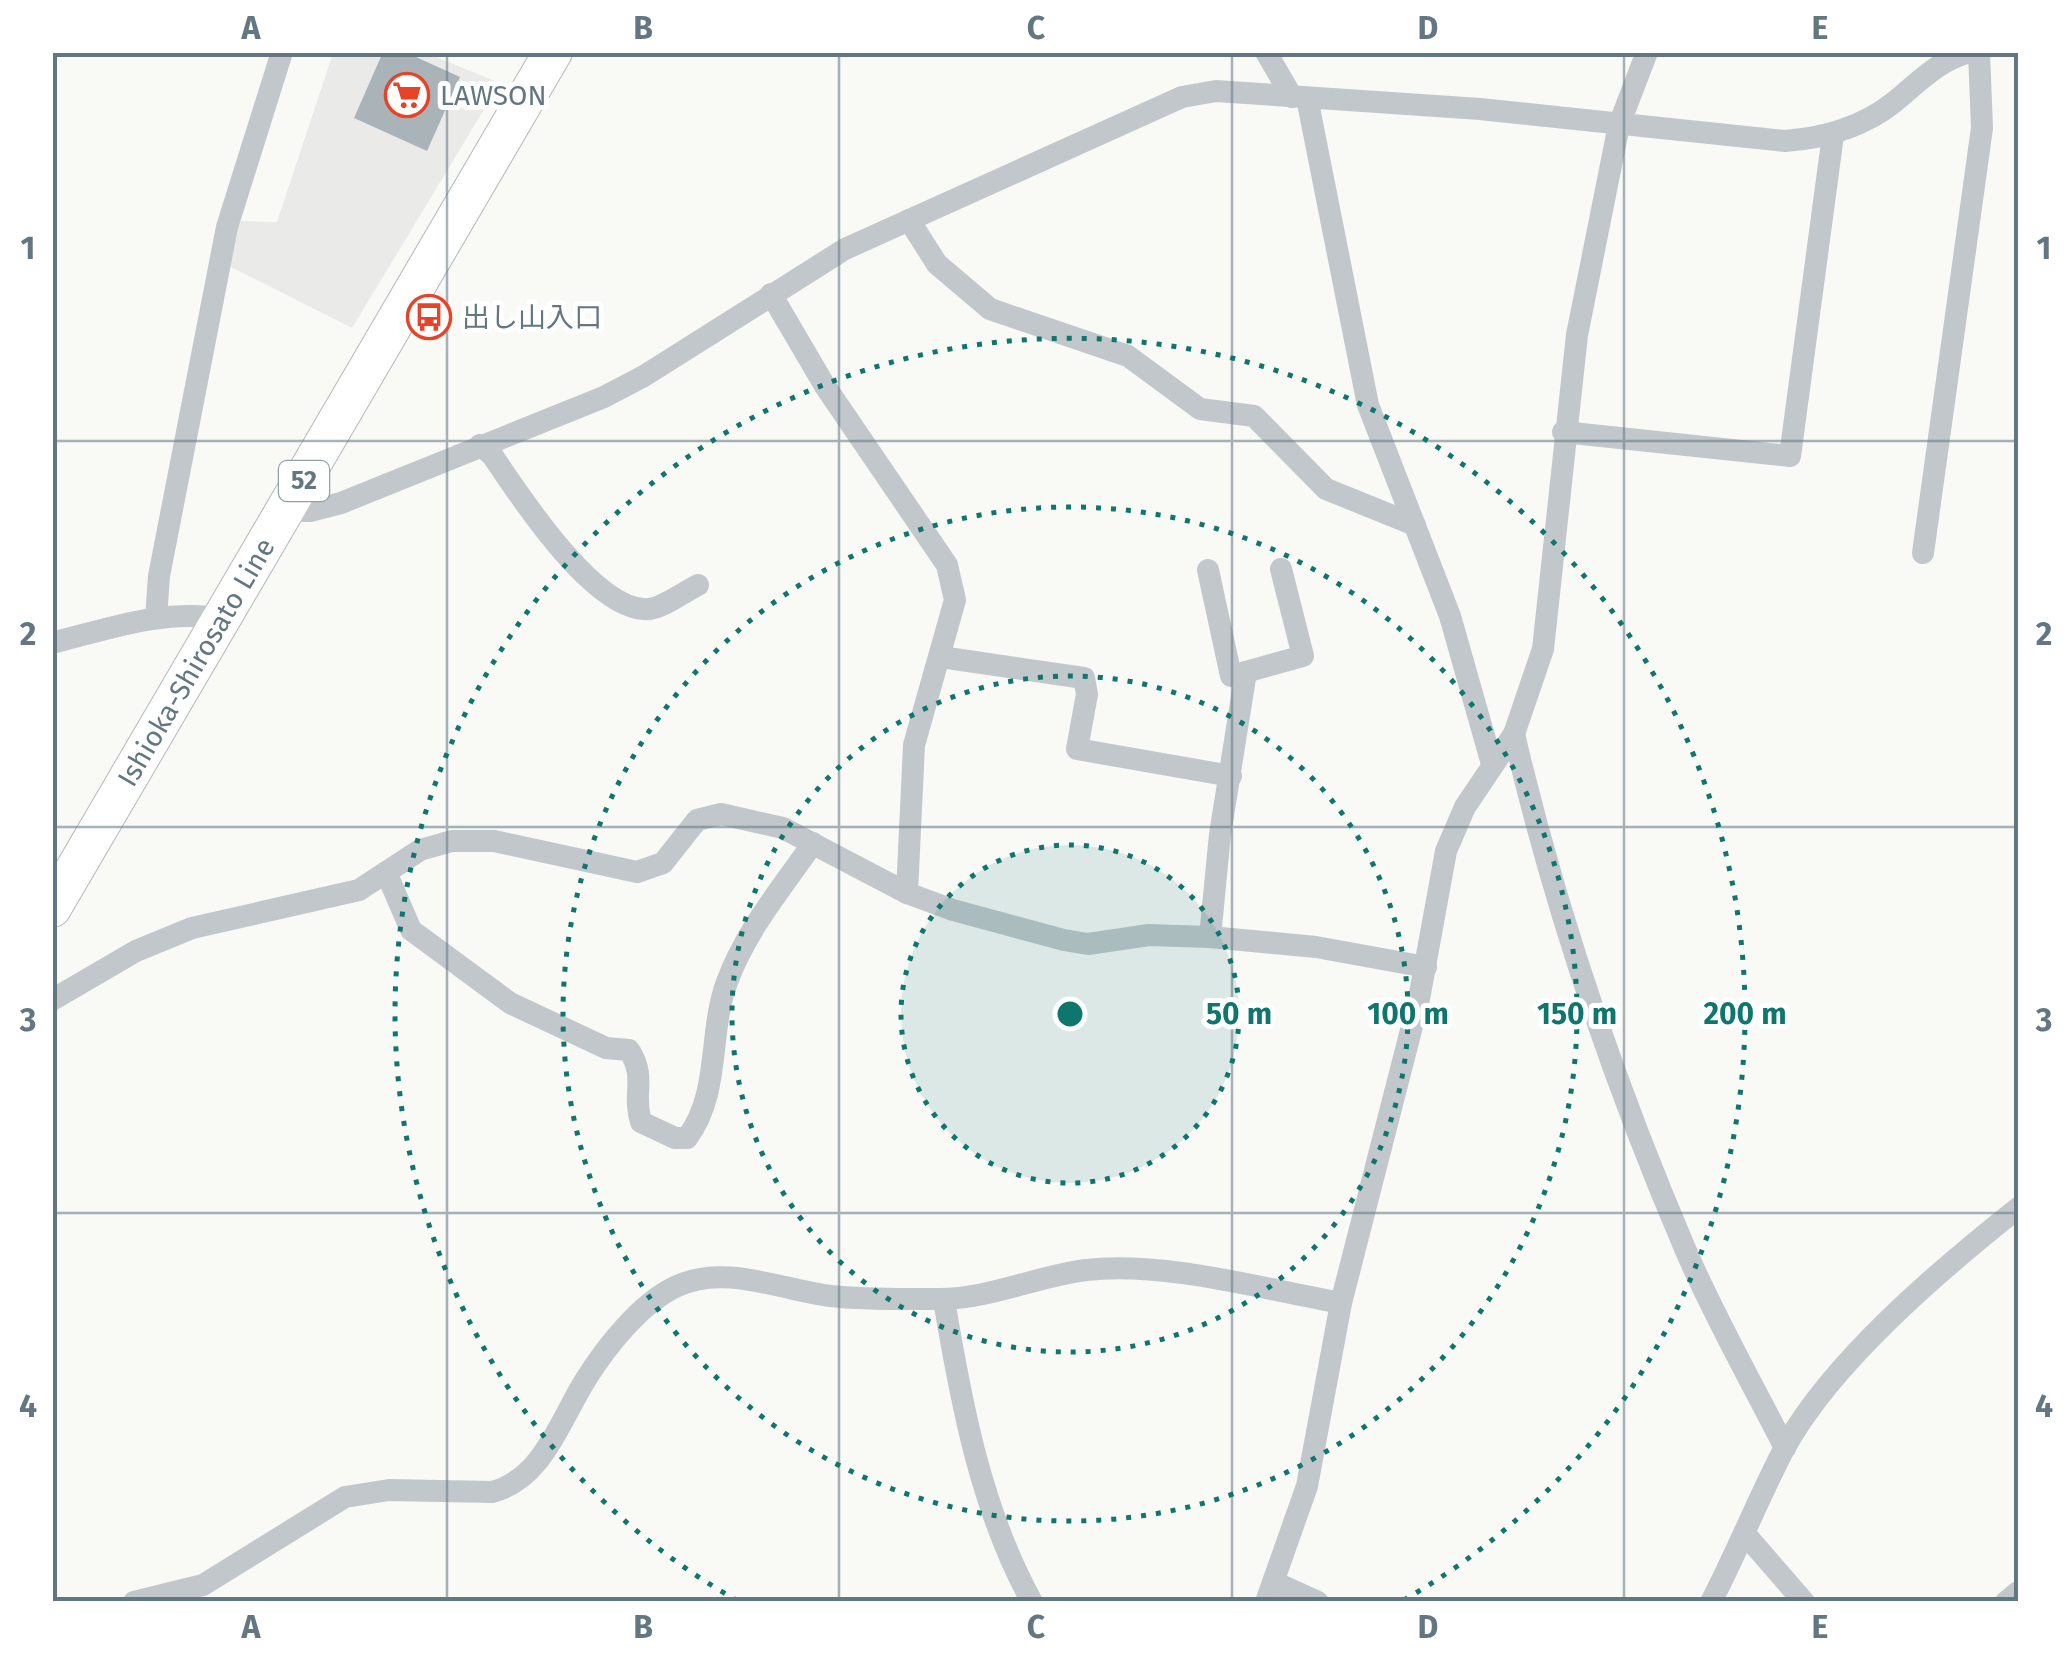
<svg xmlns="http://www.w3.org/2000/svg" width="2071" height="1654" font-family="'Fira Sans','Noto Sans JP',sans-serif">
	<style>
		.built { fill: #eaeae9 }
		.building { fill: #a9b3b8 }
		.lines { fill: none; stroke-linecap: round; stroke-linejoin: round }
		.primary-casing { stroke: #b3b9bc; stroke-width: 40 }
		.minor { stroke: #c1c7ca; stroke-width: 22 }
		.primary { stroke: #fff; stroke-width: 38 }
		.grid { fill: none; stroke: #637782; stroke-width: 2.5; stroke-opacity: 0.55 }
		.ring { fill: none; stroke: #0f766e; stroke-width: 5; stroke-dasharray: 5 10 }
		.labels { text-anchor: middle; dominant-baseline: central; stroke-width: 10; stroke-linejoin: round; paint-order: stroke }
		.shield { fill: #fff; stroke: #92a0a8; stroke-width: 2.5 }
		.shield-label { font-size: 25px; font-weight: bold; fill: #637782 }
		.poi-label { font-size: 28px; fill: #637782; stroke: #fff; text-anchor: start }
		.street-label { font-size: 28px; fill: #637782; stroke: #fff }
		.centre { fill: #0f766e; stroke: #fff; stroke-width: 5 }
		.ring-label { font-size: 30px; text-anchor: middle; font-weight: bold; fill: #0f766e; stroke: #fff; stroke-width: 10; stroke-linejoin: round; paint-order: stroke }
		.neatline { fill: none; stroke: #637782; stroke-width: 4 }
		.grid-label { font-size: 32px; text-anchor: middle; font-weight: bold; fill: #637782 }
	</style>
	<rect width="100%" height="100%" fill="#f9f9f6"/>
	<path class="built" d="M 333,53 L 426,53 L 500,83 L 352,328 L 229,266 L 237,221 L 277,222 Z"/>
	<path class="building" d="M 383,52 L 405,52 L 460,77 L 427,151 L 354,118 Z"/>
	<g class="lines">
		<defs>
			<g id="primary">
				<path id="s1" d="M 52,908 L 553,52"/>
			</g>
		</defs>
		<use href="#primary" class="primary-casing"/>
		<g class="minor">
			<path d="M 1266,52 L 1292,97"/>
			<path d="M 1307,98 L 1368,405 L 1450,616 L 1492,764"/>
			<path d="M 909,220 L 937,264 L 990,309 L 1128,356 L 1200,409 L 1254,416 L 1326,489 L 1415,525"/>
			<path d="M 771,294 L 825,386 L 947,565 L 955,600 L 914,745 L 907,893"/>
			<path d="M 1563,432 L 1790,456 L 1833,135"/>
			<path d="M 480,445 L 492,455 C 519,495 596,614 649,609 C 664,607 684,592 698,585"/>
			<path d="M 287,511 L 310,511 L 341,503 L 604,397 L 644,376 L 845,249 L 1182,97 L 1216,91 L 1480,109 L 1785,141 C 1824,138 1861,128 1893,103 C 1919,82 1937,61 1970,52"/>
			<path d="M 1923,553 L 1982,128 L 1979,52"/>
			<path d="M 1208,570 L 1231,676 L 1303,656 L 1281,569"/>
			<path d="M 156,618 L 159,576 L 227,227 L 282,52"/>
			<path d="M 52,643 C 108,629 166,608 223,619"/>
			<path d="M 941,657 L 1084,678 L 1087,694 L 1077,749 L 1231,776"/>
			<path d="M 1514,734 C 1555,910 1615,1085 1686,1251 C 1715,1318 1752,1383 1785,1448"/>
			<path d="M 386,872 L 411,930 L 510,1003 L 606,1048 L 629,1050 C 647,1078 632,1093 641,1122 L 675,1138 L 687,1138 C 721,1093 708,1032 727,982 C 746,930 782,888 813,843"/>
			<path d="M 1210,937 L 1220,834 L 1246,672"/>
			<path d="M 52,1000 L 136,951 L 192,928 L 359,890 L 420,850 L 452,841 L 494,841 L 637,872 L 663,863 L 697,820 L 721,814 L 783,828 L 907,893 L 953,910 L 1064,940 L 1088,944 L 1149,935 L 1210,937 L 1316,947 L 1426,967"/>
			<path d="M 944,1300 C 961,1402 981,1510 1032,1602"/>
			<path d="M 1745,1534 L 1804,1602"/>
			<path d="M 1274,1582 L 1318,1602"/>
			<path d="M 134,1602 L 203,1585 L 345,1497 L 389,1490 L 492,1492 C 543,1479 560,1420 586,1379 C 606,1347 640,1304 675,1287 C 724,1263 781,1290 831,1296 C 866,1300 902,1299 937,1299 C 987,1300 1037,1276 1086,1270 C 1164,1261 1263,1289 1341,1303"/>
			<path d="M 1266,1602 L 1307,1486 L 1341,1303 L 1419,999 L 1446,851 L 1465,807 L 1514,734 L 1543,649 L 1577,335 L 1619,125 L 1647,52"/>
			<path d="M 1711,1602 C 1737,1552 1758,1499 1784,1449 C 1831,1362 1941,1269 2018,1208"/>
			<path d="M 2006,1602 L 2018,1592"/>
		</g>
		<use href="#primary" class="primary"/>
	</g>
	<path class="grid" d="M 447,52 L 447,1602M 839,52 L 839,1602M 1232,52 L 1232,1602M 1624,52 L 1624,1602M 52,441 L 2018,441M 52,827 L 2018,827M 52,1213 L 2018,1213"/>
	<circle cx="1070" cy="1014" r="169" fill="#0f766e" fill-opacity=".12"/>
	<g class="ring">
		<circle cx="1070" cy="1014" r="169"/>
		<circle cx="1070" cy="1014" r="338"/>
		<circle cx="1070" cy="1014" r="507"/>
		<path d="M738 1601A675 675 0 1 1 1402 1601"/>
	</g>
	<defs>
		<symbol id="supermarket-ring" viewBox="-11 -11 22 22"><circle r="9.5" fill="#fff" stroke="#e74328" stroke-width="1.5"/><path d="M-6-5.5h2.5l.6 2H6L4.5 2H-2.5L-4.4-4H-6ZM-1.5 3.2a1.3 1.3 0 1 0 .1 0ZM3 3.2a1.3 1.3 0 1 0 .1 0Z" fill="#e74328"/></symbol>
		<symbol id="bus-ring" viewBox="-11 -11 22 22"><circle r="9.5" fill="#fff" stroke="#e74328" stroke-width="1.5"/><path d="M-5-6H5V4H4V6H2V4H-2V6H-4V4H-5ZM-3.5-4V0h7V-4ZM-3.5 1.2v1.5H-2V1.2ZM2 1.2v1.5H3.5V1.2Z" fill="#e74328"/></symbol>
	</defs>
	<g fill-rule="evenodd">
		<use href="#supermarket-ring" x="382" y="70" width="50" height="50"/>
		<use href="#bus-ring" x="404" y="292" width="50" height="50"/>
	</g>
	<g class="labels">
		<rect class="shield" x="279" y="461" width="50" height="40" rx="8"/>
		<g class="shield-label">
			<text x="304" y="481">52</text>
		</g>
		<g class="poi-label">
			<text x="440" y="95">LAWSON</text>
			<text x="462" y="317">出し山入口</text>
		</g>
		<g class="street-label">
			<text stroke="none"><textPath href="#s1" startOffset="285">Ishioka-Shirosato Line</textPath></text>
		</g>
	</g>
	<circle cx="1070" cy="1014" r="15" class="centre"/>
	<g class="ring-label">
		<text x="1239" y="1024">50 m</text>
		<text x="1408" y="1024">100 m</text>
		<text x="1577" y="1024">150 m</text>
		<text x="1745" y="1024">200 m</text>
	</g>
	<rect width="2071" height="1654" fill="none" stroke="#ffffff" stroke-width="110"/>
	<rect x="55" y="55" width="1961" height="1544" class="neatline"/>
	<g class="grid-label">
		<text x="251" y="39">A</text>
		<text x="643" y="39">B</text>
		<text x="1036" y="39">C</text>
		<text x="1428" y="39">D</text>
		<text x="1820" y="39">E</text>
		<text x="28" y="259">1</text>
		<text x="2044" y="259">1</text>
		<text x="28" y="645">2</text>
		<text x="2044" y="645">2</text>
		<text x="28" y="1031">3</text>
		<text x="2044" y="1031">3</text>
		<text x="28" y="1417">4</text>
		<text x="2044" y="1417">4</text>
		<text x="251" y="1638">A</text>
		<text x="643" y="1638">B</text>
		<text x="1036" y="1638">C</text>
		<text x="1428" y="1638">D</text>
		<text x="1820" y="1638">E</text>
	</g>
</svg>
